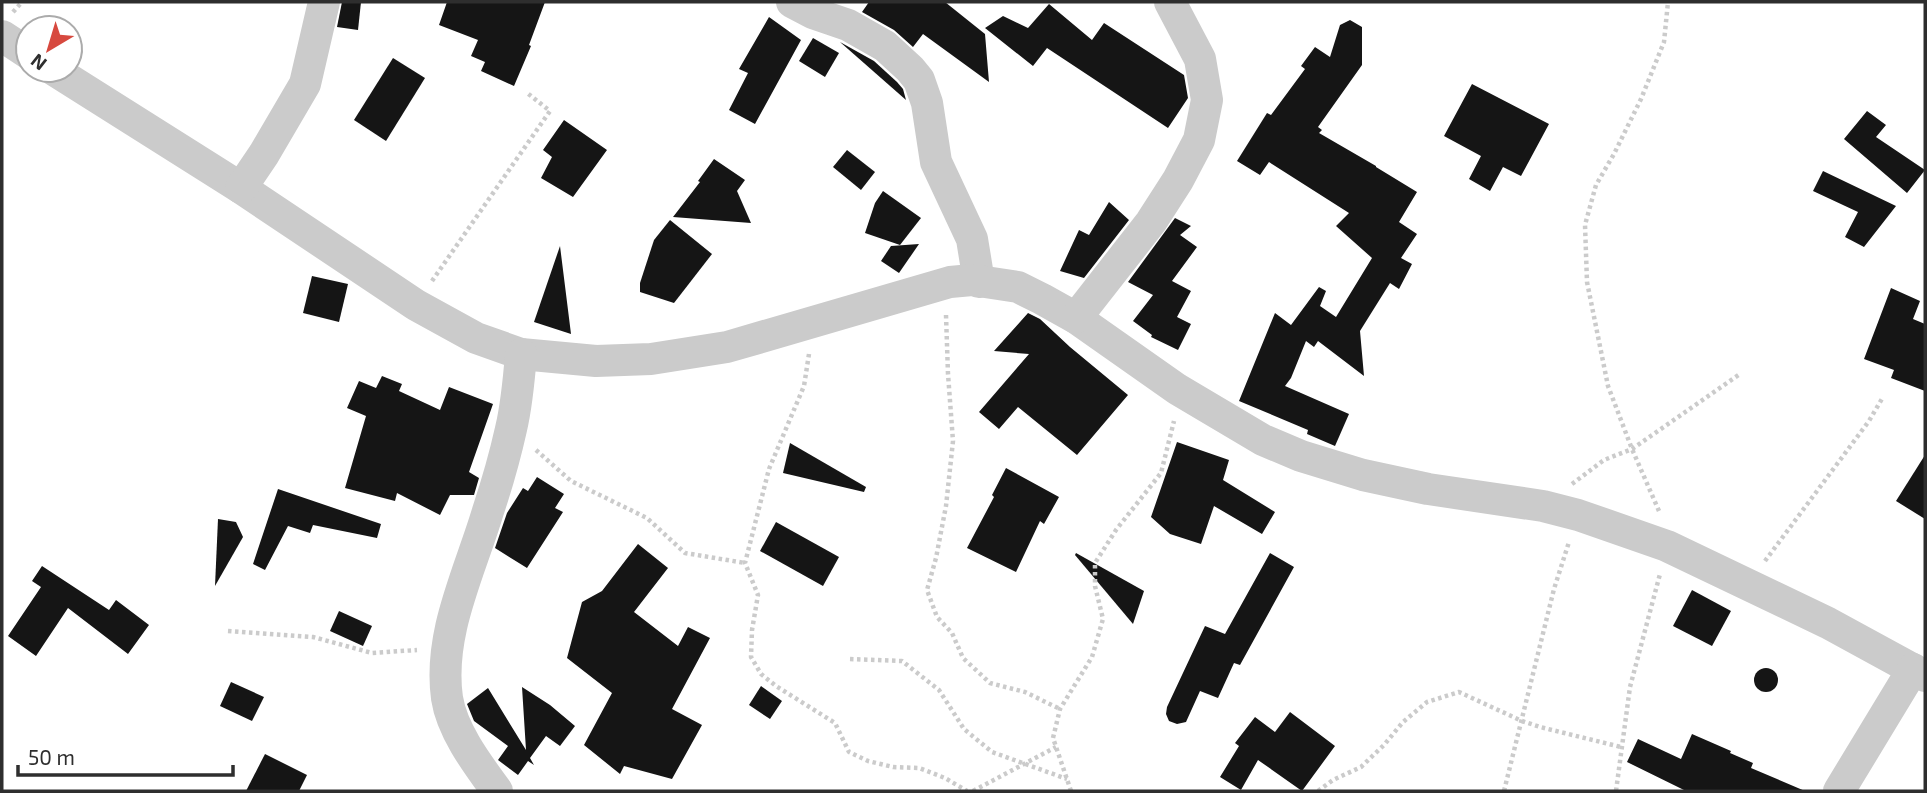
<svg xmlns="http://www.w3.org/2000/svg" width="1927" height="793" font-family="'Exo 2',sans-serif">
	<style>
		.building { fill: #151515 }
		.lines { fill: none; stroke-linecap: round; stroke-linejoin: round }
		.path { stroke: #cbcbcb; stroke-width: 4.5; stroke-dasharray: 3.5 3.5; stroke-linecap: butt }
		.minor { stroke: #cbcbcb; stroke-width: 32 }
	</style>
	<rect width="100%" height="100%" fill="#fff"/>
	<g class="building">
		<path d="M 342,2 L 361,2 L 358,30 L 337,27 Z"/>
		<path d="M 447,2 L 545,2 L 529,45 L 531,46 L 514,86 L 481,71 L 485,62 L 471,56 L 478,40 L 439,25 Z"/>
		<path d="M 869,2 L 945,2 L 985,34 L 989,82 L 923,34 L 913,47 L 894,30 L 862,12 Z"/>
		<path d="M 1049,4 L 1092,40 L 1104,23 L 1184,75 L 1188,98 L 1168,128 L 1047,48 L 1033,66 L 985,28 L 1003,16 L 1028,28 Z"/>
		<path d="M 769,17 L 801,40 L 755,124 L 729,110 L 748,73 L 739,69 Z"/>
		<path d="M 1350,20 L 1362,27 L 1362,65 L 1318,127 L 1322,130 L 1319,133 L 1376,166 L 1376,167 L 1417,192 L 1399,222 L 1417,234 L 1401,258 L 1412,264 L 1399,289 L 1390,283 L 1360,331 L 1364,376 L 1318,341 L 1314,347 L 1306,341 L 1291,378 L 1285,386 L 1349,414 L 1335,446 L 1307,434 L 1308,430 L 1239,401 L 1275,313 L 1291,325 L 1319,287 L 1326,291 L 1320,306 L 1336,317 L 1372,258 L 1336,226 L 1349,213 L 1269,162 L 1260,175 L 1237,161 L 1267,113 L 1271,115 L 1305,69 L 1301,66 L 1315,47 L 1330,57 L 1340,25 Z"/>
		<path d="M 813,38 L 839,53 L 825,77 L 799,61 Z"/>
		<path d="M 840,42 L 874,61 L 897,82 L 903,89 L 906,100 Z"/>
		<path d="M 393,58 L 425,78 L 386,141 L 354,120 Z"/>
		<path d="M 1472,84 L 1549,124 L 1521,176 L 1503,167 L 1490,191 L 1469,179 L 1481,156 L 1444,136 Z"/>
		<path d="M 1867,111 L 1886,125 L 1876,137 L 1925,170 L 1907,193 L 1844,139 Z"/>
		<path d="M 564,120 L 607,150 L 573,197 L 541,178 L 552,157 L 543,150 Z"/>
		<path d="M 847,150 L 875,172 L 861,190 L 833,167 Z"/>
		<path d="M 714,159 L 745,180 L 737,191 L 751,223 L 673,217 L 700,182 L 698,181 Z"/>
		<path d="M 1823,171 L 1896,206 L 1864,247 L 1845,237 L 1858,212 L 1813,191 Z"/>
		<path d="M 883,191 L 921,218 L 900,245 L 865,233 L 875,203 Z"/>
		<path d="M 1109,202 L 1129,220 L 1084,278 L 1060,271 L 1079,230 L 1089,235 Z"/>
		<path d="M 1175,218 L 1191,226 L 1180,235 L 1197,247 L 1172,281 L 1191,291 L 1177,317 L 1191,324 L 1178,350 L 1151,337 L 1152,335 L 1133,321 L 1153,295 L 1128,282 Z"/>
		<path d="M 670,220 L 712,254 L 674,303 L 640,292 L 640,283 L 654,240 Z"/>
		<path d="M 919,244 L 899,273 L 881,261 L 891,246 Z"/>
		<path d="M 560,246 L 571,334 L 534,322 Z"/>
		<path d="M 312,276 L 348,284 L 339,322 L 303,313 Z"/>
		<path d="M 1891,288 L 1920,301 L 1913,319 L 1925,324 L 1925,391 L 1891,378 L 1894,370 L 1864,359 Z"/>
		<path d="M 1028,313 L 1040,319 L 1070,347 L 1128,395 L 1077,455 L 1018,407 L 999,429 L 979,412 L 1029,354 L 994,351 Z"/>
		<path d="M 382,376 L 402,384 L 399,391 L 440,410 L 449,387 L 493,404 L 469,472 L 479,478 L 474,495 L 450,495 L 440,515 L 397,493 L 395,501 L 345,488 L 366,416 L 347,408 L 359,381 L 376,388 Z"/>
		<path d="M 1177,442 L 1229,460 L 1223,480 L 1275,512 L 1262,534 L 1214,506 L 1201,544 L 1170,534 L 1151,517 Z"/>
		<path d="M 790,443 L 866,487 L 864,492 L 783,473 Z"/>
		<path d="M 1925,455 L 1925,519 L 1896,501 Z"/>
		<path d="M 1006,468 L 1059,497 L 1044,524 L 1040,521 L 1016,572 L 967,548 L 994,497 L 992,495 Z"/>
		<path d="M 537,477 L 564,494 L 555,508 L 563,512 L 527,568 L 495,548 L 507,513 L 523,488 L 528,491 Z"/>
		<path d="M 278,489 L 381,524 L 377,538 L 313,525 L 310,533 L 288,526 L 265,570 L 253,564 Z"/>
		<path d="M 218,519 L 236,522 L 243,537 L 215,586 Z"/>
		<path d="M 776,522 L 839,557 L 823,586 L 760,551 Z"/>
		<path d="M 638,544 L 668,568 L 634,612 L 678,646 L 688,627 L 710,638 L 672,709 L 702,725 L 672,779 L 624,766 L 620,774 L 584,745 L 612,693 L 567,658 L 582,602 L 602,591 Z"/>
		<path d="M 1076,553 L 1144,591 L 1133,624 L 1075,555 Z"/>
		<path d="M 1270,553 L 1294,567 L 1240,665 L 1234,663 L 1218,698 L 1200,691 L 1186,722 L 1177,724 L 1169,721 L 1166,714 L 1167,707 L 1205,626 L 1225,634 Z"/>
		<path d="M 42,566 L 109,610 L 116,600 L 149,625 L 128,654 L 68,608 L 36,656 L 8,636 L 41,587 L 32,581 Z"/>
		<path d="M 1692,590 L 1731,611 L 1712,646 L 1673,626 Z"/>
		<path d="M 339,611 L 372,626 L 363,646 L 330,631 Z"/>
		<circle cx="1766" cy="680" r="12"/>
		<path d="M 231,682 L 264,697 L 252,721 L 220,706 Z"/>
		<path d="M 761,686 L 782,701 L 770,719 L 749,705 Z"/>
		<path d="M 522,687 L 550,705 L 575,726 L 560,746 L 546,736 L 530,758 L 534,765 L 528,761 L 518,775 L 498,760 L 508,746 L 474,721 L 467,704 L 488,688 L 526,750 Z"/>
		<path d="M 1290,712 L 1335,746 L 1302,791 L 1258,760 L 1241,790 L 1220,777 L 1239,746 L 1235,743 L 1255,717 L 1275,732 Z"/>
		<path d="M 1692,734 L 1731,751 L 1730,753 L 1753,763 L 1751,768 L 1805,791 L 1686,791 L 1627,762 L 1638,739 L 1681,759 Z"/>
		<path d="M 265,754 L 307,775 L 299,791 L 246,791 Z"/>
	</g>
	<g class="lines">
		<g class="path">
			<path d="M 13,12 L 22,2"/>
			<path d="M 432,281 L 550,111 L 526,92"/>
			<path d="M 946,315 L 948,374 L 953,441 L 946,506 L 936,558 L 927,590 L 937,617 L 952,633 L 963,658 L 990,683 L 1025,692 L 1060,709"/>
			<path d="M 809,354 L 804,386 L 769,469 L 745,563 L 758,595 L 752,630 L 751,657 L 761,674 L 776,686 L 835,723 L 849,752 L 868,761 L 893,767 L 919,768 L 945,778 L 967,791"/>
			<path d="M 536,450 L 571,481 L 647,518 L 685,553 L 745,563"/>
			<path d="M 1572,484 L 1604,460 L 1632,449 L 1740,374"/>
			<path d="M 1659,511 L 1632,449 L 1608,386 L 1587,282 L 1585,225 L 1596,185 L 1614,154 L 1641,99 L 1664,42 L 1668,2"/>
			<path d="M 1765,561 L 1869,421 L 1883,397"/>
			<path d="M 228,631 L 313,637 L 372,653 L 417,650"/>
			<path d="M 850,659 L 902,661 L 939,690 L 964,729 L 992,752 L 1067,779"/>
			<path d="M 973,791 L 1056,747"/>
			<path d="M 1071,791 L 1053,738 L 1060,709 L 1092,657 L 1103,619 L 1095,586 L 1095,563 L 1116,530 L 1161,473 L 1174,421"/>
			<path d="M 1318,791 L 1333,780 L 1361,767 L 1384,745 L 1403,722 L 1427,702 L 1459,692 L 1522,721 L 1540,727 L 1621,747"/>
			<path d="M 1504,791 L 1554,589 L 1569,542"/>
			<path d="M 1616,791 L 1630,687 L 1660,574"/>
		</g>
		<g class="minor">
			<path d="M 792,2 L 813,13 L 848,25 L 885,46 L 910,69 L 919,80 L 927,103 L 936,162 L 972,239 L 979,282"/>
			<path d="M 2,36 L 28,53"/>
			<path d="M 54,70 L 241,188 L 416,305 L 476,338 L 521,354 L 596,361 L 651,359 L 727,347 L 950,282 L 972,280 L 1018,287 L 1042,299 L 1076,318 L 1177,389 L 1263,440 L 1301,456 L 1363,475 L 1428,489 L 1543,506 L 1578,515 L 1667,546 L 1828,623 L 1925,676"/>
			<path d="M 241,188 L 264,154 L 305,84 L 324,2"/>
			<path d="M 1076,318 L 1151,222 L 1178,180 L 1199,140 L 1207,100 L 1200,59 L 1170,2"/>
			<path d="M 497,791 C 478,765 452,731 447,698 C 438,633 470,572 488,511 C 497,484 505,456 511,429 C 517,404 519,379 521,354"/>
			<path d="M 1839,791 L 1913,669"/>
		</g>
	</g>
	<rect width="1927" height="793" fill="none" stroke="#2e2e2e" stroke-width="7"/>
	<g transform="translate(49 49) rotate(218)"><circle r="33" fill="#ffffff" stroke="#ababab" stroke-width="2"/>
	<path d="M0-5L12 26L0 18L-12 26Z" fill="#d7493f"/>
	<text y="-10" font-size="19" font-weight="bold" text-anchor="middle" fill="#2e2e2e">N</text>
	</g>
	<path d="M18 765v10h215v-10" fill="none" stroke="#2e2e2e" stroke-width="3.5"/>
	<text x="28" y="765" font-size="21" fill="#2e2e2e" stroke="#ffffff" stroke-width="5" paint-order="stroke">50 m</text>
</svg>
